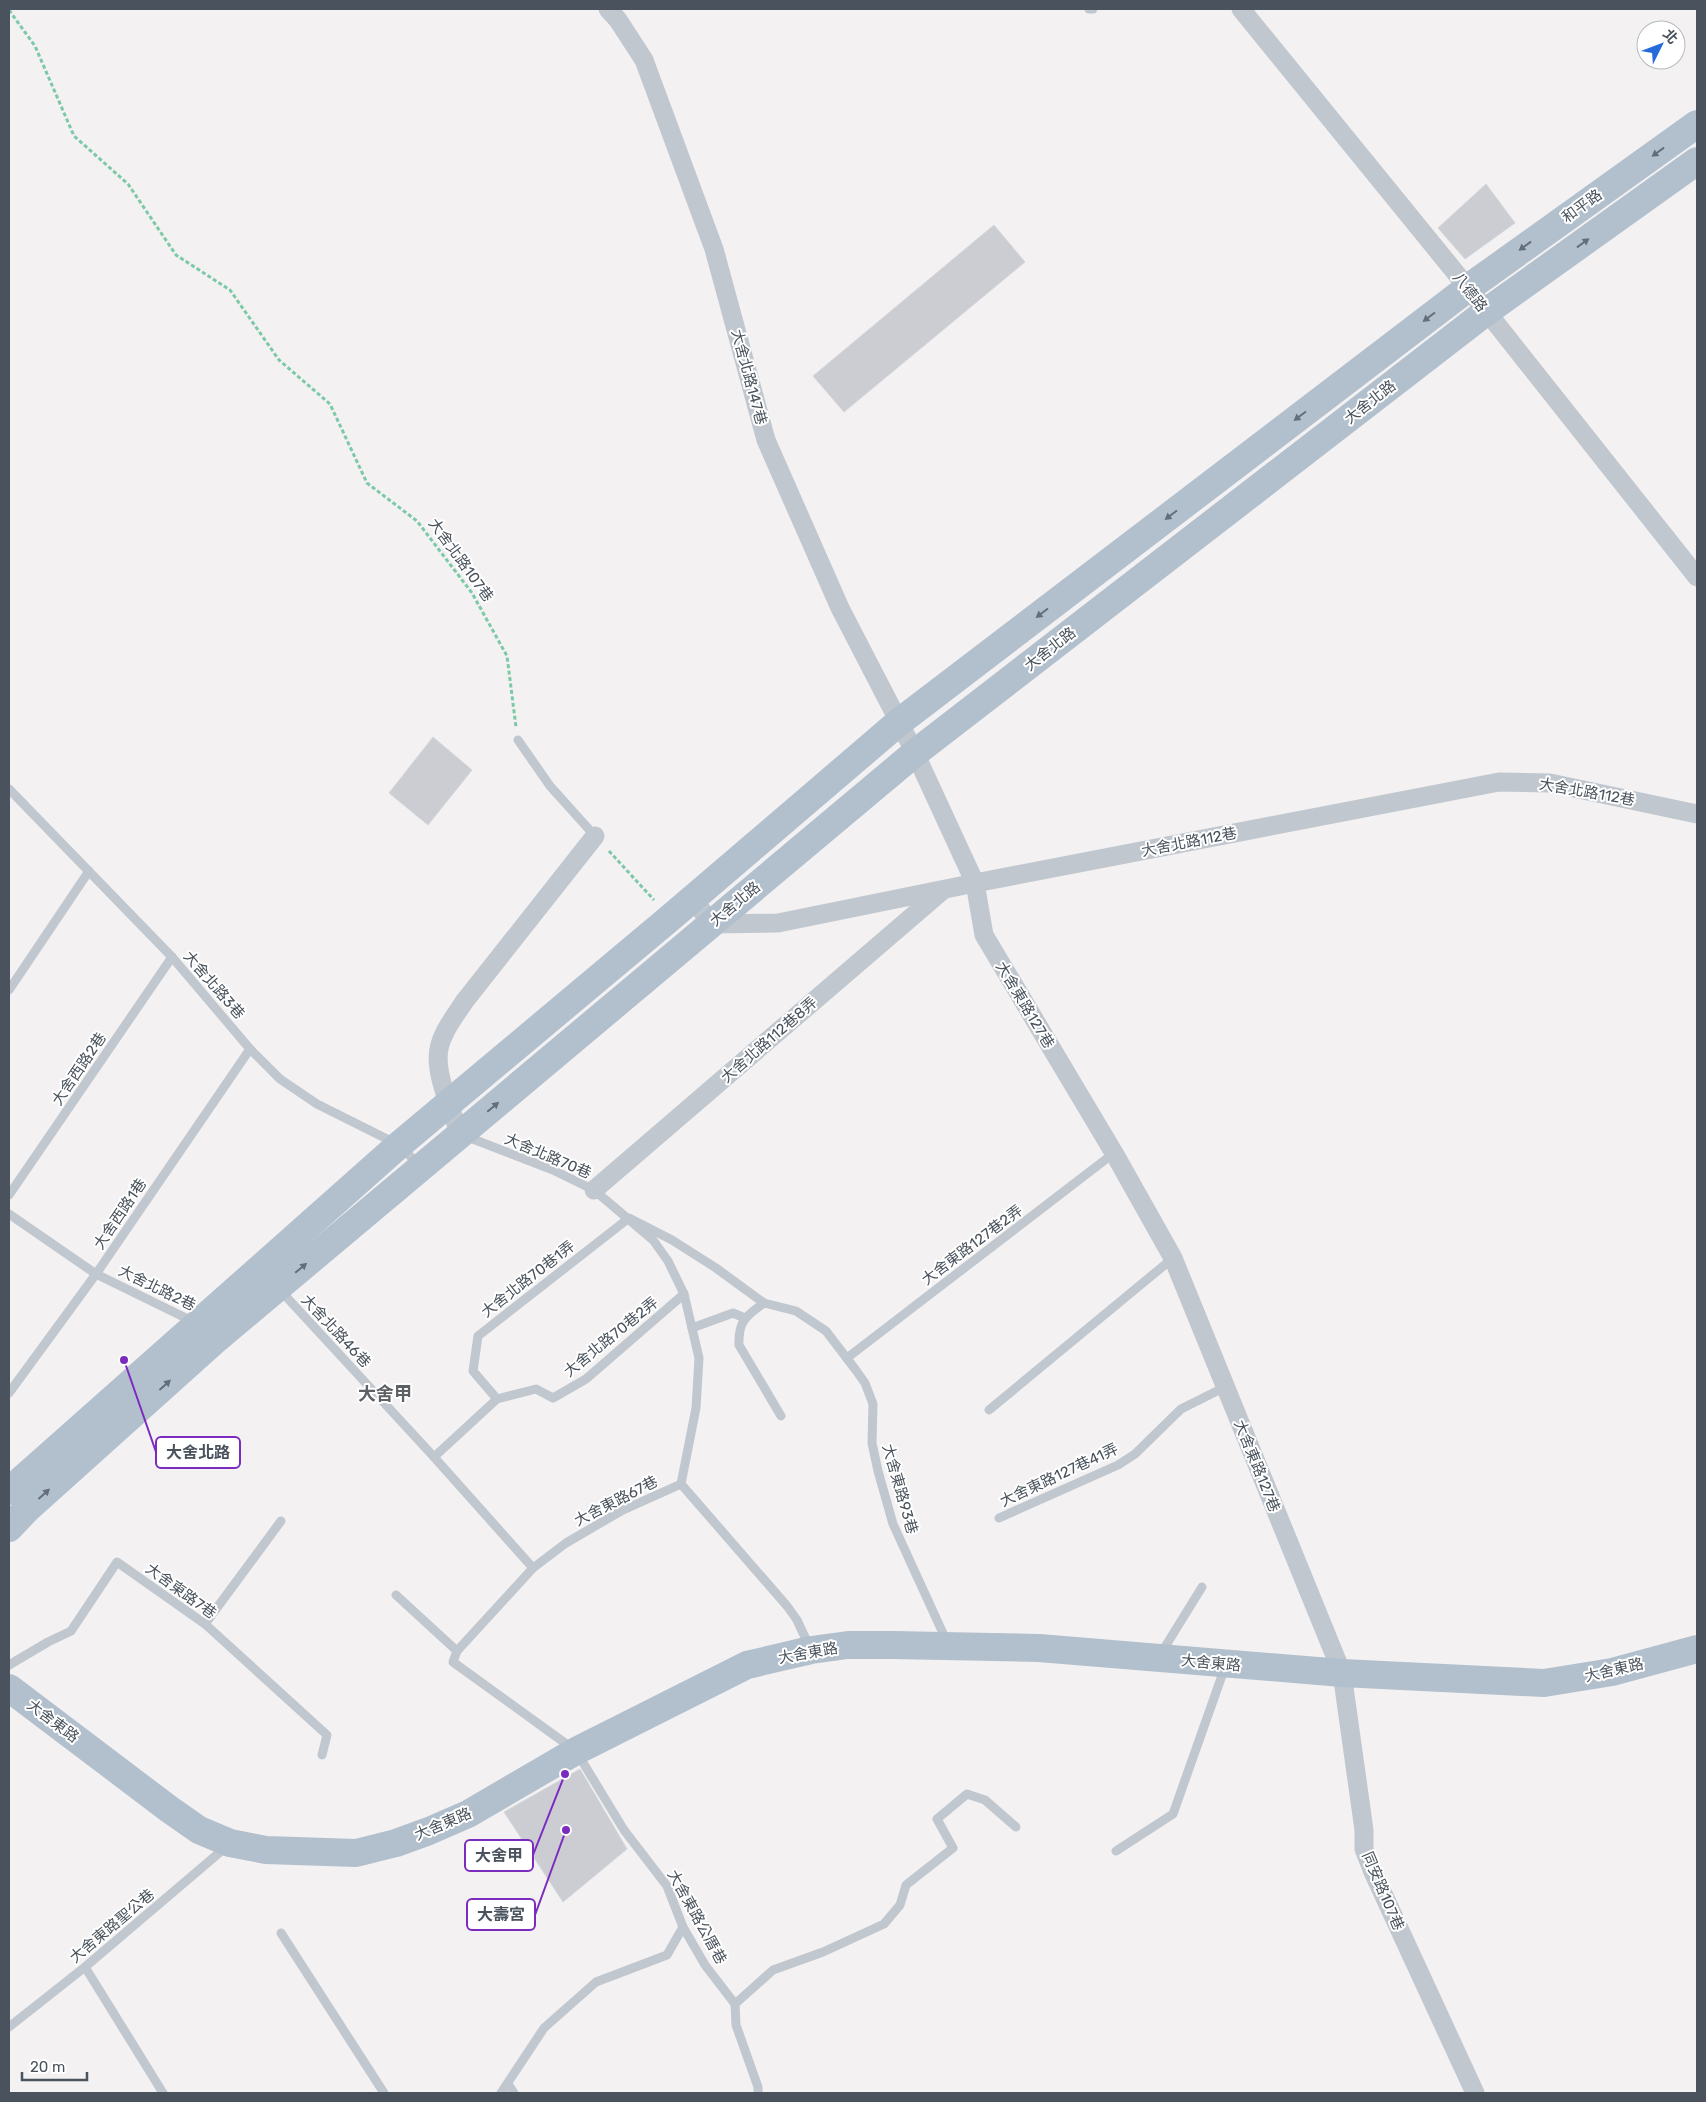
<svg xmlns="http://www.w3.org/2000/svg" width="1706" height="2102" font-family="Rubik,'Noto Sans TC',sans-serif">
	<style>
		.building { fill: #cbcdd3; stroke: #d5d7db }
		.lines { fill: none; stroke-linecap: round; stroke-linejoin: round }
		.path { stroke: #7cc9a7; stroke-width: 3; stroke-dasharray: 4 2.5; stroke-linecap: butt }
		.lane { stroke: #c0c7ce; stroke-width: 9 }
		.street { stroke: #c0c7ce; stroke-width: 19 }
		.primary { stroke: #b2bfcd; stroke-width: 28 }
		.oneway { fill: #646e79 }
		.labels { text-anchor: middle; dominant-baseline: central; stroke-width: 4; stroke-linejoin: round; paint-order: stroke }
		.street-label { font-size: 15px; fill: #4a535d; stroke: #fff }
		.quarter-label { font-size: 18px; font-weight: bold; fill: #5d6165; stroke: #fff }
		.leader { fill: none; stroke: #7b2cbf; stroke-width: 2 }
		.callout-dot { fill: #7b2cbf; stroke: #fff; stroke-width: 2 }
		.callout { fill: #fff; stroke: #7b2cbf; stroke-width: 2 }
		.callout-label { font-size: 16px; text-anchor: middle; font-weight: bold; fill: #4a535d }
	</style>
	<rect width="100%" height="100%" fill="#f3f1f1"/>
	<g class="building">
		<path d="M 1486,184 L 1515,223 L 1465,259 L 1438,228 Z"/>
		<path d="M 994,225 L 1025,262 L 844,412 L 813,376 Z"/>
		<path d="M 433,737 L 472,770 L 428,825 L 389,793 Z"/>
		<path d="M 580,1769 L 627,1849 L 563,1902 L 504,1812 Z"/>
	</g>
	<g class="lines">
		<g class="path">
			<path d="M 9,10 L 35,46 L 74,136 L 128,184 L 176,255 L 230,290 L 279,360 L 330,404 L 367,483 L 417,521 L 472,593 L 507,656 L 516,727"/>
			<path d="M 609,851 L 654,900"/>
		</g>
		<g class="lane">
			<path d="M 1089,9 L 1093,9"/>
			<path d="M 518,740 L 550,786 L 595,836"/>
			<path d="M 9,789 L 172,957 L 250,1049 L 280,1079 L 317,1104 L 399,1145 L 419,1165"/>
			<path d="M 9,990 L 89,871"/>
			<path d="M 465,1136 L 553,1170 L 594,1190 L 653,1240 L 668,1261 L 684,1294 L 699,1358 L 696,1408 L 681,1484"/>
			<path d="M 9,1195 L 172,957"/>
			<path d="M 9,1214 L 96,1274 L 194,1322"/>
			<path d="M 280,1290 L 434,1457 L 497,1399 L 536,1389 L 553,1398 L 586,1379 L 684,1294"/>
			<path d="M 764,1303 C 746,1316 738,1321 739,1345 L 781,1416"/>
			<path d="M 692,1328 L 733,1313 L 745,1318"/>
			<path d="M 847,1358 L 1114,1153"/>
			<path d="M 9,1393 L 96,1274 L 250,1049"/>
			<path d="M 497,1399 L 473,1371 L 478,1336 L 629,1218 L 672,1240 L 716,1268 L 764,1303 L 796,1311 L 826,1331 L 855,1369 L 865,1383 L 873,1404 L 872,1443 L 878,1471 L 893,1524 L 947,1642"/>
			<path d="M 989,1410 L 1173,1258"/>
			<path d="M 434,1457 L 533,1568"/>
			<path d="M 681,1484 L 787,1606 L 797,1620 L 810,1648"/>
			<path d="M 999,1518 L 1118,1465 L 1135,1454 L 1181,1409 L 1225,1387"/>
			<path d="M 396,1595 L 457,1651 L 453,1662 L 576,1751 L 624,1830 L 667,1886 L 683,1927 L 705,1965 L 735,2004"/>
			<path d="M 205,1624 L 281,1521"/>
			<path d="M 457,1651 L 533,1568 L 566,1543 L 621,1511 L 681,1484"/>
			<path d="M 1160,1655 L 1202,1587"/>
			<path d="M 9,1665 L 48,1642 L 71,1631 L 117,1562 L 205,1624 L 327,1735 L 322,1755"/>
			<path d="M 1116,1851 L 1173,1814 L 1225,1667"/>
			<path d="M 281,1933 L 384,2093"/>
			<path d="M 85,1967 L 163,2093"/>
			<path d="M 735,2004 L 773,1970 L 823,1952 L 884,1924 L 900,1905 L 906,1885 L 953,1848 L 937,1819 L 967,1794 L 985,1800 L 1016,1827"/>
			<path d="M 735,2004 L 736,2025 L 758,2087 L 758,2093"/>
			<path d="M 9,2027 L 85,1967 L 226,1847"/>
			<path d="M 508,2084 L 514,2093"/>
			<path d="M 501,2093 L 544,2028 L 596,1982 L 667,1955 L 683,1927"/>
		</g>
		<g class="street">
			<path d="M 608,9 L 618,20 L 644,60 L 714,249 L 766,440 L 840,608 L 915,753 L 975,883 L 984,935 L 1114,1153 L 1173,1258 L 1342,1673 L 1364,1830 L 1364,1849 L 1373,1872 L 1475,2093"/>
			<path d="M 1241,9 L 1468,288 L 1697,577"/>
			<path d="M 694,898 L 710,924 L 778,923 L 975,883 L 1499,782 L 1550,783 L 1697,814"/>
			<path d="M 460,1135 C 452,1111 434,1074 439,1049 C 442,1032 455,1016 464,1002 L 595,836"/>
			<path d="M 594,1190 L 943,890"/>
		</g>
		<g class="primary">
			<path d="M 9,1491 L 399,1145 L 670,918 L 898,723 L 1468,288 L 1697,124"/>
			<path d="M 9,1528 L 27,1509 L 214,1341 L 915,753 L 1486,312 L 1697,161"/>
			<path d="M 9,1688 L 169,1809 L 199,1830 L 230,1843 L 266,1850 L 356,1853 L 396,1843 L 429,1831 L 468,1814 L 576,1751 L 747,1665 L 811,1650 L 848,1645 L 893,1645 L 1039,1648 L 1342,1673 L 1544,1683 L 1612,1672 L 1697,1649"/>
		</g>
	</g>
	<defs><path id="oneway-solid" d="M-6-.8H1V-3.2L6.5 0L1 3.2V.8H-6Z" transform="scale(1.25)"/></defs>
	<g class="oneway">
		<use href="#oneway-solid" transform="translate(1658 152) rotate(144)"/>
		<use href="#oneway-solid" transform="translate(1583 243) rotate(-36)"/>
		<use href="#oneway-solid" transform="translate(1525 246) rotate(144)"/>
		<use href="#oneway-solid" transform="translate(1429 317) rotate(143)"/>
		<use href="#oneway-solid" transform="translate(1300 416) rotate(143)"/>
		<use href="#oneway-solid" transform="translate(1171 515) rotate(143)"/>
		<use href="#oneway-solid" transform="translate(1042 613) rotate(143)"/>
		<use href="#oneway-solid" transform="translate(493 1107) rotate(-40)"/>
		<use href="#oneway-solid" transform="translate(301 1268) rotate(-40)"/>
		<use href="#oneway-solid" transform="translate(165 1385) rotate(-42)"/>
		<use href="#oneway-solid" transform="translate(44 1494) rotate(-42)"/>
	</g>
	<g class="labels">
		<g class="street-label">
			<text transform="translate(1582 206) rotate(-36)">和平路</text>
			<text transform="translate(1470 292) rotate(52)">八德路</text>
			<text transform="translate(749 377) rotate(75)">大舍北路147巷</text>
			<text transform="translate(1370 402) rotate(-38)">大舍北路</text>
			<text transform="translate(461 560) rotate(54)">大舍北路107巷</text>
			<text transform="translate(1050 649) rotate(-38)">大舍北路</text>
			<text transform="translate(1587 792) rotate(10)">大舍北路112巷</text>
			<text transform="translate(1189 842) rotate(-11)">大舍北路112巷</text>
			<text transform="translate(735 904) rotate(-40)">大舍北路</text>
			<text transform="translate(214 985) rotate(49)">大舍北路3巷</text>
			<text transform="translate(1025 1005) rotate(59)">大舍東路127巷</text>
			<text transform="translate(769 1040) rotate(-41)">大舍北路112巷8弄</text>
			<text transform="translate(79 1069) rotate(-56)">大舍西路2巷</text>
			<text transform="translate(548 1156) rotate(23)">大舍北路70巷</text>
			<text transform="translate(120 1214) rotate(-56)">大舍西路1巷</text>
			<text transform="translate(972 1245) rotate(-37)">大舍東路127巷2弄</text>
			<text transform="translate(528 1279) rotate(-38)">大舍北路70巷1弄</text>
			<text transform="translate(157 1288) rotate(26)">大舍北路2巷</text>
			<text transform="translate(336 1331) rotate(47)">大舍北路46巷</text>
			<text transform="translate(611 1337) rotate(-39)">大舍北路70巷2弄</text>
			<text transform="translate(1257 1466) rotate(68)">大舍東路127巷</text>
			<text transform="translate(1059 1475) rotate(-25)">大舍東路127巷41弄</text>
			<text transform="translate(900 1489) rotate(74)">大舍東路93巷</text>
			<text transform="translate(616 1501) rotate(-27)">大舍東路67巷</text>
			<text transform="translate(181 1591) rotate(36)">大舍東路7巷</text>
			<text transform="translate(808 1653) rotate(-10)">大舍東路</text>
			<text transform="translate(1211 1663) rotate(5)">大舍東路</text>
			<text transform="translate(1614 1670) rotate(-13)">大舍東路</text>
			<text transform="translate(53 1721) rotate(37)">大舍東路</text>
			<text transform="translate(443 1824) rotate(-23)">大舍東路</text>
			<text transform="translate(1383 1891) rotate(67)">同安路107巷</text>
			<text transform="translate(697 1917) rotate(61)">大舍東路公厝巷</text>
			<text transform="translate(112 1926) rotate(-40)">大舍東路聖公巷</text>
		</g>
		<g class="quarter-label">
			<text x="385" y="1394">大舍甲</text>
		</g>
	</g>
	<path class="leader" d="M124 1360L156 1452M565 1774L533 1855M566 1830L535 1915"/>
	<g class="callout-dot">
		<circle cx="124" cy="1360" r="5"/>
		<circle cx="565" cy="1774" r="5"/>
		<circle cx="566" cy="1830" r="5"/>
	</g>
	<g class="callout">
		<rect x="156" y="1437" width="84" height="31" rx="5"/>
		<rect x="465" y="1840" width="68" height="31" rx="5"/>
		<rect x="467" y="1899" width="68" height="31" rx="5"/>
	</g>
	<g class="callout-label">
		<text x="198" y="1458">大舍北路</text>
		<text x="499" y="1861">大舍甲</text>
		<text x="501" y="1920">大壽宮</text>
	</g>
	<rect width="1706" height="2102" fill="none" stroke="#4a535d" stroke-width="20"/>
	<g transform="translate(1661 45) rotate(48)"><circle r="24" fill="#ffffff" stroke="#b7babe"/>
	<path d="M0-4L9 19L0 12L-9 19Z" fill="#256bd9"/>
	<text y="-8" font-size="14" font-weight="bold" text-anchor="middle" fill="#4a535d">北</text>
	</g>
	<path d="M22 2072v8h65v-8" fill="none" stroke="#4a535d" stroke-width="2.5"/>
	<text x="30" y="2072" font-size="15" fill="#4a535d" stroke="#ffffff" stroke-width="4" paint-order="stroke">20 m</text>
</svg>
